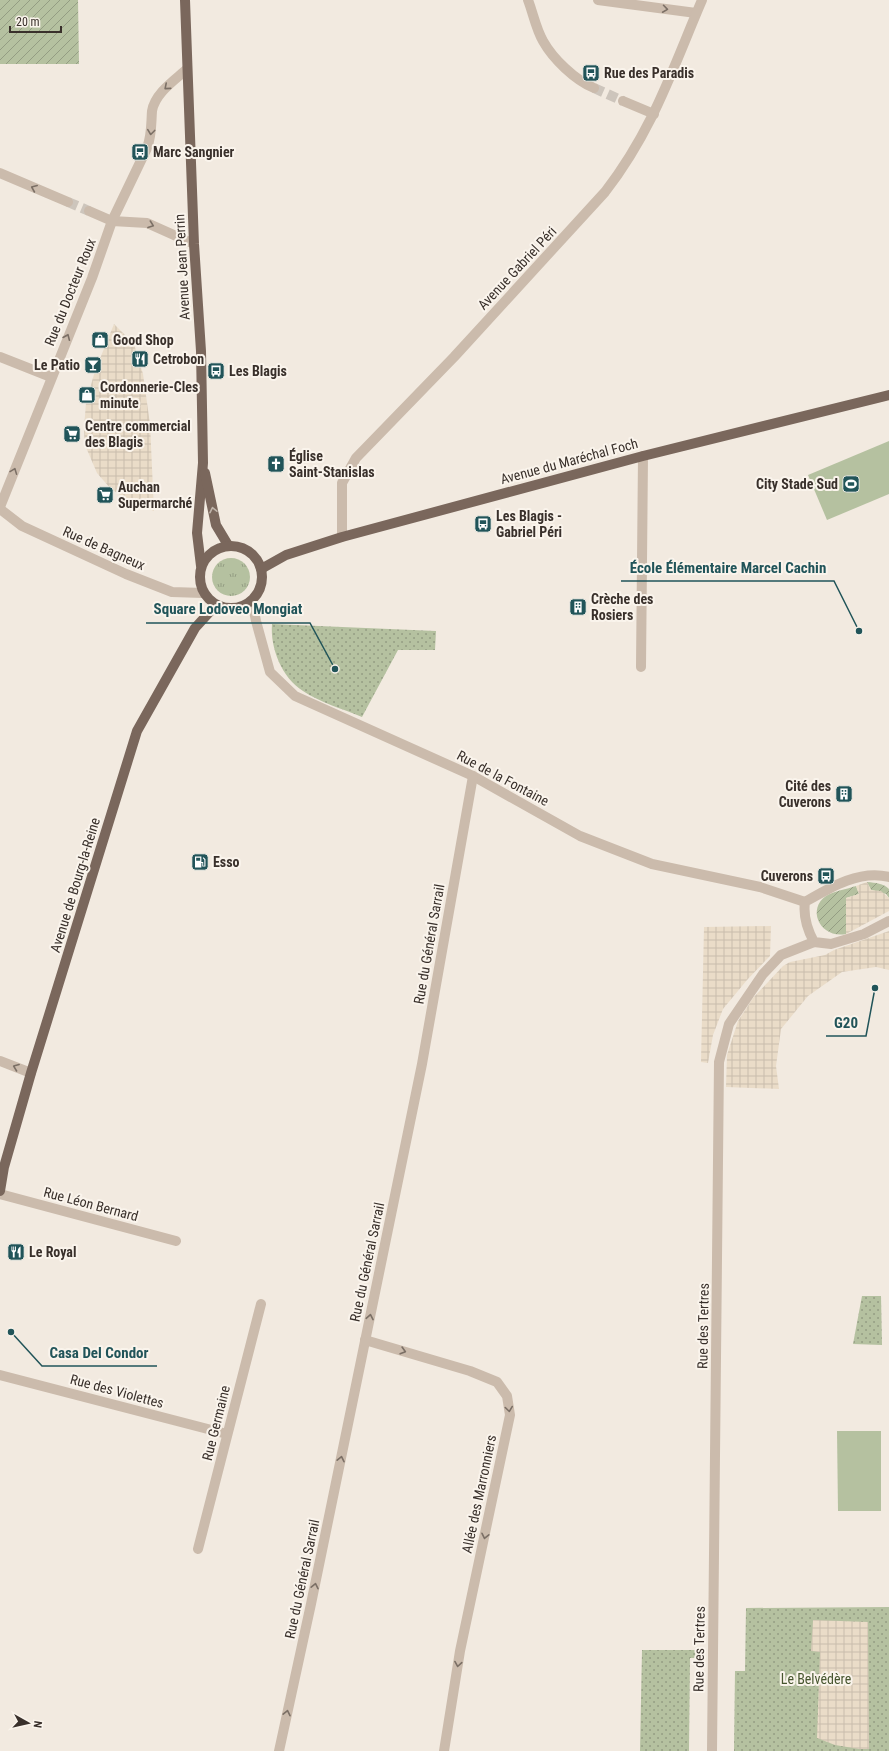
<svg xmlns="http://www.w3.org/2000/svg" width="889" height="1751" font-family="'Roboto Condensed',sans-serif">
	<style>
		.grass { fill: url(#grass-tufts) }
		.park { fill: url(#park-dots) }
		.garden { fill: url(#garden-furrows) }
		.pitch { fill: #b5c1a0 }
		.plaza { fill: url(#plaza-grid) }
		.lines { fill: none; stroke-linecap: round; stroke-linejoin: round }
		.minor-tunnel { stroke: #cdc5bc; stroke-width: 10; stroke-dasharray: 10 5; stroke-linecap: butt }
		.minor { stroke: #cbbbac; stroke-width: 10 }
		.major { stroke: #7a675c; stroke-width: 10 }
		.oneway { stroke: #7b6f65 }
		.oneway2 { stroke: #c0b5ab }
		.labels { text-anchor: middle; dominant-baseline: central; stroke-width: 4; stroke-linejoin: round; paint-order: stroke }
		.poi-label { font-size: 14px; font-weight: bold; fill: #39302b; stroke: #faf4ec; text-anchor: start }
		.street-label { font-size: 14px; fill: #39302b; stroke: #faf4ec }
		.park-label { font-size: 14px; fill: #47562f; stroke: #faf4ec }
		.leader { fill: none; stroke: #215459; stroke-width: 1.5 }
		.callout-dot { fill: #215459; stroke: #faf4ec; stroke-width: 1.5 }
		.callout-label { font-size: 15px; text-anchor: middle; font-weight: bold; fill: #215459; stroke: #faf4ec; stroke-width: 4; stroke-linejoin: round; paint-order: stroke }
	</style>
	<defs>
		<pattern id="grass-tufts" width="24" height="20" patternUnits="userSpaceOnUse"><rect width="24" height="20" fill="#b5c1a0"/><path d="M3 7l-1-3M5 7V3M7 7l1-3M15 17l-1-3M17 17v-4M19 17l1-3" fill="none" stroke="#949d83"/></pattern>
		<pattern id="park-dots" width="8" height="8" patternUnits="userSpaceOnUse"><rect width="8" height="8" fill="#b5c1a0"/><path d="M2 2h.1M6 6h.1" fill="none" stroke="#949d83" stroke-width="1.8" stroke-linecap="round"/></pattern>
		<pattern id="garden-furrows" width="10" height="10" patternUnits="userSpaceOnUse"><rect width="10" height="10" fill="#b5c1a0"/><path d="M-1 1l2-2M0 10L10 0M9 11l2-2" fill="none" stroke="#949d83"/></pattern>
		<pattern id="plaza-grid" width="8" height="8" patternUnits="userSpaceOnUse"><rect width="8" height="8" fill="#eadcc8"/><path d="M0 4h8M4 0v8" fill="none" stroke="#c9bdac"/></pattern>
	</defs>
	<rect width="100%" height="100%" fill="#f2eae0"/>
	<circle class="grass" cx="231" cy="577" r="19"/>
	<g class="park">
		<path d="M 272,624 L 436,631 L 435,650 L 398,650 L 362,717 C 343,709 319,702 303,691 C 282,678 270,648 272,624 Z"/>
		<path d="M 862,1296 L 881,1296 L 882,1345 L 853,1344 Z"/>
		<path d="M 889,1607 L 889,1751 L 734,1751 L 735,1671 L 745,1671 L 746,1608 Z"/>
		<path d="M 642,1650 L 697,1650 L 697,1658 L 690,1658 L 689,1751 L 640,1751 Z"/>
	</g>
	<g class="garden">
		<path d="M 0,0 L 78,0 L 79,64 L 0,64 Z"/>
		<path d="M 867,882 C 876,883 883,883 889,889 L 889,898 L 886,894 L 871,890 Z"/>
		<path d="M 856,886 L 859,894 L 846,898 L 846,934 C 821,939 806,910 826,896 C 834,891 847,889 856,886 Z"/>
	</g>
	<g class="pitch">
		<path d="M 889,441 L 889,494 L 827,520 L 808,475 Z"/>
		<path d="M 837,1431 L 881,1431 L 881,1511 L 838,1511 Z"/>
	</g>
	<g class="plaza">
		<path d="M 114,324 L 134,344 L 143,374 L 150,424 L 154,511 L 129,501 L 110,488 L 97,473 L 85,445 L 84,430 L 86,402 L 95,371 Z"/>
		<path d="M 867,882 L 871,890 L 881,891 L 889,898 L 889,911 L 846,934 L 846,898 L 859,894 L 856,886 Z"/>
		<path d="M 771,926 L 770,956 L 747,980 L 723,1009 L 713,1035 L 708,1063 L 701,1062 L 704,927 Z"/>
		<path d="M 889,931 L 889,970 L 876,967 L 842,972 L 808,996 L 781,1029 L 776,1066 L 779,1089 L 726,1087 L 727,1055 L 738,1021 L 753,998 L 783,966 L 790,962 L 825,955 L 834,950 Z"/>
		<path d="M 813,1620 L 868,1622 L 869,1749 L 859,1749 L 835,1745 L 817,1738 L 820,1652 L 811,1651 Z"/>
	</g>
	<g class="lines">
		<g class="minor-tunnel">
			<path d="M 594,88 L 623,101"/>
			<path d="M 68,202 L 89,211"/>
		</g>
		<g class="minor">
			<path d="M 528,0 C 533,13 536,29 543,41 C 553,59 575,80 594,88"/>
			<path d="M 598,0 L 696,13"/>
			<path d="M 623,101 L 654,114"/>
			<path d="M 0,173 L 68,202"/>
			<path d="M 89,211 L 112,221 L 147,223 L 194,244"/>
			<path d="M 0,357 L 51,377"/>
			<path d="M 0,507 L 92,278 L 112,221 L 147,148 C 152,135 151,124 152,111 C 155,93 175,80 187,69"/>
			<path d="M 0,509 L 22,526 L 126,574 L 172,592 L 203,593"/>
			<path d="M 342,537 L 342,483 L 356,458 L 454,357 L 605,192 C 653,130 672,70 702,0"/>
			<path d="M 252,601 L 256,621 L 270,672 L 295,696 L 473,776 L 580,836 L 652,864 L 760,887 L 805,902"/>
			<path d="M 641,667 L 643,456"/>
			<path d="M 889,877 C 860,869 829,888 805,902 C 803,916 807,929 814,942 L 831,944 L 864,934 L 889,921"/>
			<path d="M 0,1061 L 31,1073"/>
			<path d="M 0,1194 L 176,1241"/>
			<path d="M 365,1340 L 470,1371 L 497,1382 L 507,1396 L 510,1415 L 460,1651 L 444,1751"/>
			<path d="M 0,1375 L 227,1434"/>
			<path d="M 198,1549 L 261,1304"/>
			<path d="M 279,1751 L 311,1604 L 422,1064 L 473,776"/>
			<path d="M 712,1751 L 719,1062 L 729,1024 L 763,974 L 781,955 L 814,942"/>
		</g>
		<g class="major">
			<path d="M 185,0 L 194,244 L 201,351 L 203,463 L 197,533 L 201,566"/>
			<path d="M 205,473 L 216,525 L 228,545"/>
			<circle cx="231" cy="577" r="31"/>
			<path d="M 261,569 L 286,555 L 342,537 L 643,456 L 889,395"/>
			<path d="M 0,1191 L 4,1167 L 31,1073 L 137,731 L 195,628 L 216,605"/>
		</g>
	</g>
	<defs><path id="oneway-chevron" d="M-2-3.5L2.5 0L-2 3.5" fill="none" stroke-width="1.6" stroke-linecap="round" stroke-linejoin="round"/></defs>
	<g class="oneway">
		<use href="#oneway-chevron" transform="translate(665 9) rotate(8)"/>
		<use href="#oneway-chevron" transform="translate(167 87) rotate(139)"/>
		<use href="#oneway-chevron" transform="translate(151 132) rotate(97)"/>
		<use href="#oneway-chevron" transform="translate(34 188) rotate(-157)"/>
		<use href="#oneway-chevron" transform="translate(151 225) rotate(20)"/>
		<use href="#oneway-chevron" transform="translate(67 337) rotate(-67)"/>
		<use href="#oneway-chevron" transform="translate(14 471) rotate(-69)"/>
		<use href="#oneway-chevron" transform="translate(16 1067) rotate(-159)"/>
		<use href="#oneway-chevron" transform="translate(370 1317) rotate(-79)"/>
		<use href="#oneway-chevron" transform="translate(403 1351) rotate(16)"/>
		<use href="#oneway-chevron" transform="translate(509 1409) rotate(82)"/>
		<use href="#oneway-chevron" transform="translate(341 1459) rotate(-78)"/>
		<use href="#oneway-chevron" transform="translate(485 1536) rotate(102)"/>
		<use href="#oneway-chevron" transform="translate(315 1586) rotate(-78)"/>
		<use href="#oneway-chevron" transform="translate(458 1664) rotate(99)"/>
		<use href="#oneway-chevron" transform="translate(287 1713) rotate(-78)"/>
	</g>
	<use class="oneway2" href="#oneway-chevron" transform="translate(213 510) rotate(-102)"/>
	<defs>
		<symbol id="bus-square" viewBox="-11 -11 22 22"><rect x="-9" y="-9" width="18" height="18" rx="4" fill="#215459" stroke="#faf4ec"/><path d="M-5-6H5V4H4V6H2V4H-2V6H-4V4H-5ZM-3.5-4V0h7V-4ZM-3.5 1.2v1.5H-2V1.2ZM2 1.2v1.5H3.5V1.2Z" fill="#fff"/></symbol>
		<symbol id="shop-square" viewBox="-11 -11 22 22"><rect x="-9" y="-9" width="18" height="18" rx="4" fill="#215459" stroke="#faf4ec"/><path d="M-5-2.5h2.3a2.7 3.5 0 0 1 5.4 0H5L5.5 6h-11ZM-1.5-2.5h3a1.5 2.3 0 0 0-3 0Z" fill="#fff"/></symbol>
		<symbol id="restaurant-square" viewBox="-11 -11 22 22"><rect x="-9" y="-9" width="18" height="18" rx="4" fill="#215459" stroke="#faf4ec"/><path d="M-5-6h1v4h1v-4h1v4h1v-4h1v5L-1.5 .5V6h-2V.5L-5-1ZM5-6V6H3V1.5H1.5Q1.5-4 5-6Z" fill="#fff"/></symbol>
		<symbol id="bar-square" viewBox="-11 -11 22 22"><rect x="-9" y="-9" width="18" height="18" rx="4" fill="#215459" stroke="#faf4ec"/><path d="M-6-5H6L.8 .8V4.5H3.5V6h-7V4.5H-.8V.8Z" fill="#fff"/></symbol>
		<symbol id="supermarket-square" viewBox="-11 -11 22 22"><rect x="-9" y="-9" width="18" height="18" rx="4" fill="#215459" stroke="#faf4ec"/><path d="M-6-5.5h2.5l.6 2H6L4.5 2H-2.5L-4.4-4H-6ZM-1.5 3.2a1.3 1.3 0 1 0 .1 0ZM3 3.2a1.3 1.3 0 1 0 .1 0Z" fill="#fff"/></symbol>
		<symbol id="church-square" viewBox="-11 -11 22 22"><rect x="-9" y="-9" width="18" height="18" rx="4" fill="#215459" stroke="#faf4ec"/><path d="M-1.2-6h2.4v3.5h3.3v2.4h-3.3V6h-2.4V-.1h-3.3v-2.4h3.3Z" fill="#fff"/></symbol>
		<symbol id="stadium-square" viewBox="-11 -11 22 22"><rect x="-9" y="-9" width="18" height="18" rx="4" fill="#215459" stroke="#faf4ec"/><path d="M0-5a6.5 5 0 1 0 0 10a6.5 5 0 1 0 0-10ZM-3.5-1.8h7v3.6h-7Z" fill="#fff"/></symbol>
		<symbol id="building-square" viewBox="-11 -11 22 22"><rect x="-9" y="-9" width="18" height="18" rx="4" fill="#215459" stroke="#faf4ec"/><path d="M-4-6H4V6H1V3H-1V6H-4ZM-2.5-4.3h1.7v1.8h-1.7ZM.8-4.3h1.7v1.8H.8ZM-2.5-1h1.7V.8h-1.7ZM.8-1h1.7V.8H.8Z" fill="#fff"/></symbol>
		<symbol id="fuel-square" viewBox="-11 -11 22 22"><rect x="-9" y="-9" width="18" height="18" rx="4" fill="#215459" stroke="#faf4ec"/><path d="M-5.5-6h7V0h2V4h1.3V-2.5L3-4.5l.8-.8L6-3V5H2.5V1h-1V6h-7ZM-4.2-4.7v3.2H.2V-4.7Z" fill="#fff"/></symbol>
	</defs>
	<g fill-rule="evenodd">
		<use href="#bus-square" x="581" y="63" width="20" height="20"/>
		<use href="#bus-square" x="130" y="142" width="20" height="20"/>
		<use href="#shop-square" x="90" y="330" width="20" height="20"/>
		<use href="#restaurant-square" x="130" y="349" width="20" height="20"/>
		<use href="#bar-square" x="83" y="355" width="20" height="20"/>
		<use href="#bus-square" x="206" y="361" width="20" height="20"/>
		<use href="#shop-square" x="77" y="385" width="20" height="20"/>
		<use href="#supermarket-square" x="62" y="424" width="20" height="20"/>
		<use href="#church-square" x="266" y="454" width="20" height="20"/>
		<use href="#stadium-square" x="841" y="474" width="20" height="20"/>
		<use href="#supermarket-square" x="95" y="485" width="20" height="20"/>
		<use href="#bus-square" x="473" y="514" width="20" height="20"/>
		<use href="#building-square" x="568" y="597" width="20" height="20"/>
		<use href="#building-square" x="834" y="784" width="20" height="20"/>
		<use href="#fuel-square" x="190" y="852" width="20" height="20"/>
		<use href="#bus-square" x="816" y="866" width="20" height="20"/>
		<use href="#restaurant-square" x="6" y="1242" width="20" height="20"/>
	</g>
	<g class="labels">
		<g class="poi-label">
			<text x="604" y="73">Rue des Paradis</text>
			<text x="153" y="152">Marc Sangnier</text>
			<text x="113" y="340">Good Shop</text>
			<text x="153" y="359">Cetrobon</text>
			<text x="80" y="365" text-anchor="end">Le Patio</text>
			<text x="229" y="371">Les Blagis</text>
			<text x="100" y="387">Cordonnerie-Cles<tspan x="100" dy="16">minute</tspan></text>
			<text x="85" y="426">Centre commercial<tspan x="85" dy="16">des Blagis</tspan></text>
			<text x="289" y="456">Église<tspan x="289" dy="16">Saint-Stanislas</tspan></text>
			<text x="838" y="484" text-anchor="end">City Stade Sud</text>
			<text x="118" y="487">Auchan<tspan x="118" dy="16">Supermarché</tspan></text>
			<text x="496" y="516">Les Blagis -<tspan x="496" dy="16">Gabriel Péri</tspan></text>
			<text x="591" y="599">Crèche des<tspan x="591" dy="16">Rosiers</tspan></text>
			<text x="831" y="786" text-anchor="end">Cité des<tspan x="831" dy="16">Cuverons</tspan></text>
			<text x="213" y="862">Esso</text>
			<text x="813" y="876" text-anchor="end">Cuverons</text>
			<text x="29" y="1252">Le Royal</text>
		</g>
		<g class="street-label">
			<text transform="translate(182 267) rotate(-93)">Avenue Jean Perrin</text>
			<text transform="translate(517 268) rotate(-47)">Avenue Gabriel Péri</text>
			<text transform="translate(70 292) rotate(-68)">Rue du Docteur Roux</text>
			<text transform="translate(569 461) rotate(-15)">Avenue du Maréchal Foch</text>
			<text transform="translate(104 548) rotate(24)">Rue de Bagneux</text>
			<text transform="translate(503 778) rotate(28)">Rue de la Fontaine</text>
			<text transform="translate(75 885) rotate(-73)">Avenue de Bourg-la-Reine</text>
			<text transform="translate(429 944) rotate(-80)">Rue du Général Sarrail</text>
			<text transform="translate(91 1204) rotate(15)">Rue Léon Bernard</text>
			<text transform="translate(367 1262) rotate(-78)">Rue du Général Sarrail</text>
			<text transform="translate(703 1326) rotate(-89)">Rue des Tertres</text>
			<text transform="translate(117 1391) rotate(15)">Rue des Violettes</text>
			<text transform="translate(216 1423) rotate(-76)">Rue Germaine</text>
			<text transform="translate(479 1494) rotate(-78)">Allée des Marronniers</text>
			<text transform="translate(302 1579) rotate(-78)">Rue du Général Sarrail</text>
			<text transform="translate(699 1649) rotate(-89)">Rue des Tertres</text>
		</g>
		<g class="park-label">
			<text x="816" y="1679">Le Belvédère</text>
		</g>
	</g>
	<path class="leader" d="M859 631L834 581H621M335 669L310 623H146M875 988L866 1036H826M11 1332L42 1366H157"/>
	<g class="callout-dot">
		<circle cx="859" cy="631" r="4"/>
		<circle cx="335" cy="669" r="4"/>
		<circle cx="875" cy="988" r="4"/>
		<circle cx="11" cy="1332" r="4"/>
	</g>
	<g class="callout-label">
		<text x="728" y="573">École Élémentaire Marcel Cachin</text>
		<text x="228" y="614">Square Lodoveo Mongiat</text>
		<text x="846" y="1028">G20</text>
		<text x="99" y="1358">Casa Del Condor</text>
	</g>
	<g transform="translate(28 1723) rotate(98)" stroke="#faf4ec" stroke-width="3" paint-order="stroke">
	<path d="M0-3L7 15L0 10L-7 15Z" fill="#39302b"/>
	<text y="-6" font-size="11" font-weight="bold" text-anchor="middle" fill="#39302b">N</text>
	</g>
	<path d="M10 26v6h51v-6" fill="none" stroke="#39302b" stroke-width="2"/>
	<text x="16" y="26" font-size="12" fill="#39302b" stroke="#faf4ec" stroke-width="3" paint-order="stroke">20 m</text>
</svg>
